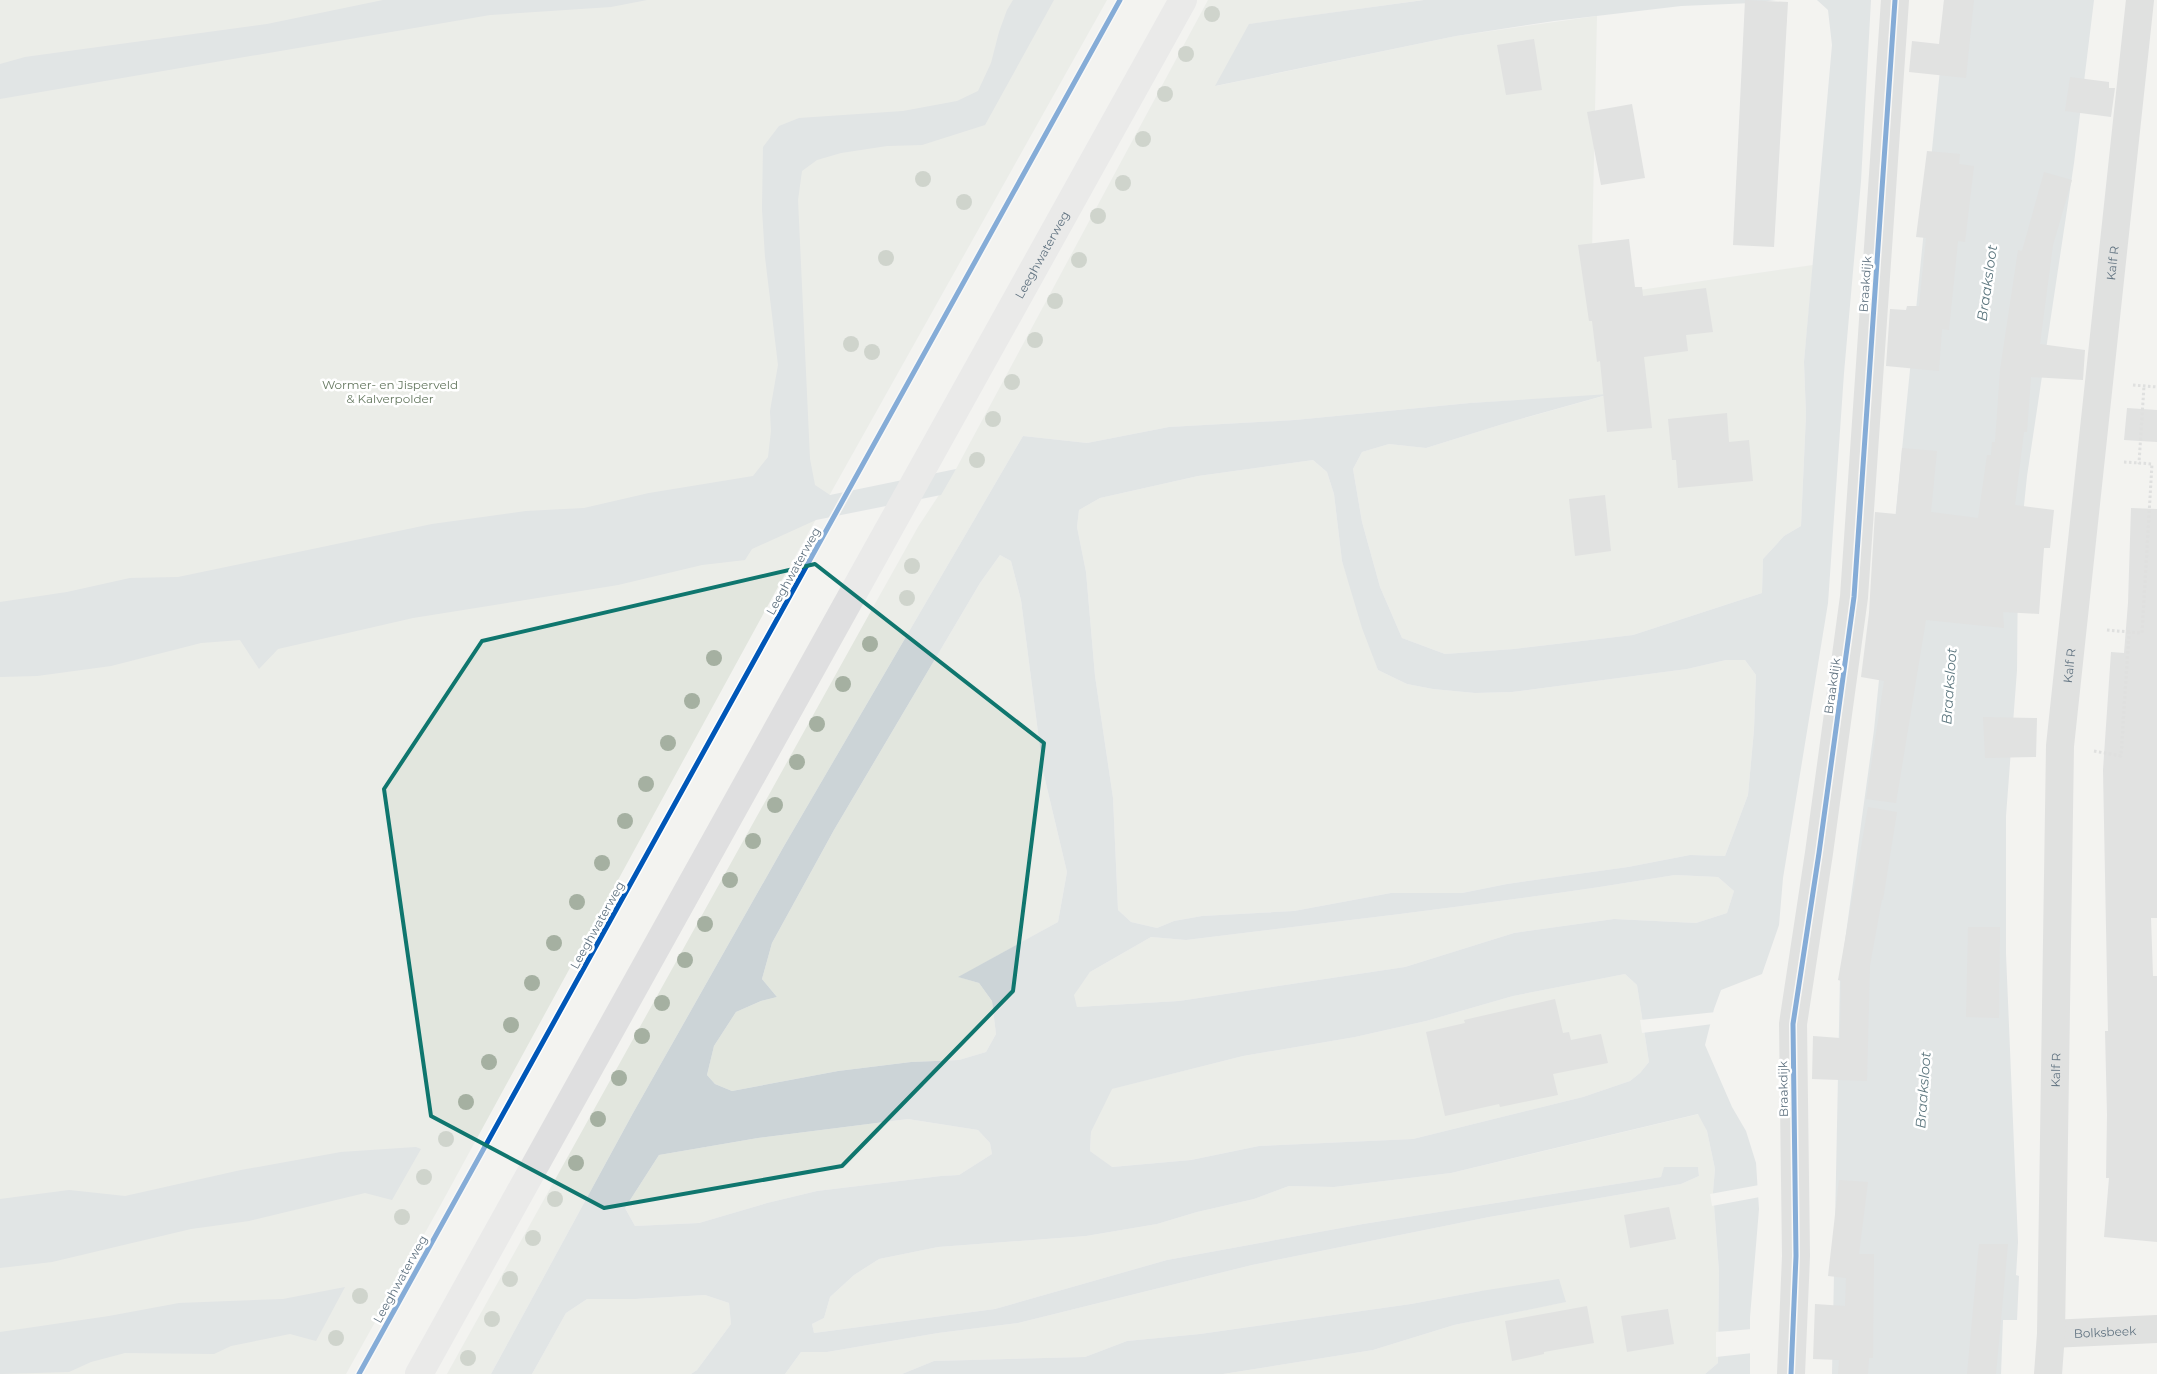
<svg xmlns="http://www.w3.org/2000/svg" width="2157" height="1374" font-family="Montserrat,sans-serif">
	<style>
		.green { fill: #e2e6de }
		.water { fill: #ccd4d7; fill-rule: evenodd }
		.pier { fill: #f3f3f0 }
		.building { fill: #cccece }
		.lines { fill: none; stroke-linecap: round; stroke-linejoin: round }
		.path { stroke: #c8c9c9; stroke-width: 3; stroke-dasharray: 2.5 2.5; stroke-linecap: butt }
		.minor { stroke: #cacccc; stroke-width: 28 }
		.secondary { stroke: #dfdfe0; stroke-width: 28 }
		.cycleway-casing { stroke: #fff; stroke-width: 8 }
		.cycleway { stroke: #0057b8; stroke-width: 5 }
		.tree { fill: #a5b0a1 }
		.marked { fill: none; stroke: #0f766e; stroke-width: 4; stroke-linejoin: round }
		.labels { text-anchor: middle; dominant-baseline: central; stroke-width: 5; stroke-linejoin: round; paint-order: stroke }
		.street-label { font-size: 12px; fill: #627482; stroke: #fff }
		.park-label { font-size: 12px; fill: #667961; stroke: #fff }
		.water-label { font-size: 14px; font-style: italic; fill: #5d777f; stroke: #fff }
	</style>
	<rect width="100%" height="100%" fill="#f3f3f0"/>
	<g class="green">
		<path d="M 0,0 L 1107,0 L 778,587 L 440,1206 L 346,1374 L 0,1374 Z"/>
		<path d="M 1208,0 L 1423,0 L 1250,24 L 1216,86 L 1456,36 L 1597,16 L 1591,297 L 1813,265 L 1804,362 L 1806,415 L 1801,526 L 1784,536 L 1763,559 L 1762,593 L 1633,635 L 1514,649 L 1445,654 L 1402,638 L 1380,587 L 1362,522 L 1353,469 L 1362,452 L 1389,444 L 1426,448 L 1503,424 L 1607,395 L 1470,403 L 1295,420 L 1169,427 L 1087,443 L 1023,436 L 784,846 L 633,1113 L 491,1374 L 447,1374 L 876,602 L 918,527 L 956,469 Z"/>
		<path d="M 1313,460 L 1327,472 L 1334,494 L 1342,561 L 1378,670 L 1407,684 L 1433,689 L 1475,693 L 1512,692 L 1687,669 L 1726,660 L 1745,660 L 1756,675 L 1754,730 L 1748,795 L 1725,856 L 1690,855 L 1628,867 L 1507,884 L 1462,893 L 1391,893 L 1294,911 L 1202,916 L 1174,921 L 1157,928 L 1131,922 L 1118,910 L 1113,798 L 1095,676 L 1086,572 L 1077,527 L 1079,510 L 1100,498 L 1198,476 Z"/>
		<path d="M 1000,555 L 1011,561 L 1021,600 L 1043,771 L 1067,872 L 1058,922 L 959,977 L 979,983 L 992,1001 L 996,1034 L 986,1052 L 959,1060 L 911,1062 L 838,1071 L 732,1091 L 715,1084 L 707,1075 L 714,1046 L 736,1012 L 761,1001 L 777,997 L 762,979 L 772,943 L 834,830 L 980,583 Z"/>
		<path d="M 1675,875 L 1718,877 L 1734,891 L 1727,913 L 1696,923 L 1614,919 L 1514,933 L 1405,967 L 1179,1001 L 1077,1007 L 1073,995 L 1090,972 L 1151,937 L 1186,940 C 1349,920 1512,902 1675,875 Z"/>
		<path d="M 1625,974 L 1637,985 L 1649,1062 L 1640,1073 L 1630,1081 L 1583,1097 L 1413,1139 L 1259,1146 L 1191,1160 L 1111,1167 L 1090,1151 L 1091,1132 L 1111,1089 L 1243,1056 L 1355,1037 L 1426,1021 L 1513,996 Z"/>
		<path d="M 1699,1114 L 1707,1131 L 1715,1169 L 1713,1192 L 1719,1271 L 1718,1363 L 1705,1374 L 1223,1374 L 1373,1350 L 1454,1325 L 1565,1302 L 1481,1291 L 1411,1304 L 1200,1334 L 1127,1341 L 1085,1357 L 934,1361 L 902,1374 L 785,1374 L 801,1352 L 827,1352 L 938,1333 L 1018,1323 L 1252,1265 L 1489,1217 L 1681,1184 L 1699,1176 L 1698,1167 L 1665,1167 L 1661,1177 L 1363,1224 L 1167,1260 L 995,1309 L 814,1333 L 812,1324 L 824,1318 L 830,1297 L 854,1275 L 879,1259 L 938,1247 L 1086,1236 L 1157,1224 L 1197,1212 L 1254,1199 L 1289,1186 L 1334,1187 L 1451,1173 Z"/>
		<path d="M 908,1119 L 978,1130 L 990,1143 L 992,1154 L 959,1175 L 941,1176 L 817,1191 L 767,1203 L 699,1223 L 635,1226 L 625,1208 L 659,1155 L 758,1138 Z"/>
		<path d="M 705,1295 L 729,1303 L 731,1324 L 697,1370 L 691,1374 L 532,1374 L 566,1313 L 587,1299 L 635,1299 Z"/>
	</g>
	<g class="water">
		<path d="M 383,0 L 647,0 L 611,7 L 490,15 L 0,99 L 0,64 L 25,57 L 267,24 Z"/>
		<path d="M 1013,0 L 1054,0 L 985,125 L 922,145 L 887,146 L 841,153 L 817,160 L 802,171 L 798,200 L 810,459 L 815,485 L 830,495 L 956,469 L 941,495 L 816,520 L 752,549 L 745,560 L 702,565 L 618,585 L 413,618 L 278,649 L 259,669 L 240,640 L 201,643 L 111,666 L 37,676 L 0,677 L 0,602 L 67,592 L 130,578 L 178,577 L 432,524 L 526,511 L 584,508 L 649,493 L 753,476 L 768,457 L 771,431 L 770,411 L 778,365 L 765,257 L 762,209 L 763,147 L 779,126 L 799,118 L 903,111 L 957,101 L 978,91 L 991,63 L 999,32 L 1007,10 Z"/>
		<path d="M 1424,0 L 1776,0 L 1752,3 L 1681,6 L 1554,21 L 1456,36 L 1215,86 L 1249,24 Z"/>
		<path d="M 1817,0 L 1871,0 L 1861,181 L 1844,373 L 1828,603 L 1783,878 L 1779,925 L 1762,974 L 1721,990 L 1714,1009 L 1705,1045 L 1732,1107 L 1746,1131 L 1756,1163 L 1759,1209 L 1750,1317 L 1750,1374 L 1705,1374 L 1718,1363 L 1719,1271 L 1713,1192 L 1715,1169 L 1707,1131 L 1698,1114 L 1451,1173 L 1334,1187 L 1289,1186 L 1254,1199 L 1197,1212 L 1157,1224 L 1086,1236 L 938,1247 L 879,1259 L 854,1275 L 830,1297 L 824,1318 L 812,1324 L 814,1333 L 995,1309 L 1167,1260 L 1363,1224 L 1661,1177 L 1664,1167 L 1698,1167 L 1699,1176 L 1681,1184 L 1489,1217 L 1252,1265 L 1018,1323 L 938,1333 L 827,1352 L 801,1352 L 785,1374 L 691,1374 L 697,1370 L 731,1324 L 729,1303 L 705,1295 L 635,1299 L 587,1299 L 566,1313 L 532,1374 L 491,1374 L 633,1113 L 784,846 L 1023,436 L 1087,443 L 1169,427 L 1295,420 L 1470,403 L 1610,394 L 1503,424 L 1426,448 L 1389,444 L 1362,452 L 1353,469 L 1362,522 L 1380,587 L 1402,638 L 1445,654 L 1514,649 L 1633,635 L 1762,593 L 1763,559 L 1784,536 L 1801,526 L 1806,415 L 1804,362 L 1832,45 L 1828,10 ZM 1313,460 L 1327,472 L 1334,494 L 1342,561 L 1362,628 L 1378,670 L 1407,684 L 1433,689 L 1475,693 L 1512,692 L 1687,669 L 1726,660 L 1745,660 L 1756,675 L 1754,730 L 1748,795 L 1725,856 L 1690,855 L 1628,867 L 1507,884 L 1462,893 L 1391,893 L 1294,911 L 1202,916 L 1174,921 L 1157,928 L 1131,922 L 1118,910 L 1113,798 L 1095,676 L 1086,572 L 1077,527 L 1079,510 L 1100,498 L 1198,476 ZM 1000,555 L 1011,561 L 1021,600 L 1043,771 L 1067,872 L 1058,922 L 958,977 L 979,983 L 992,1001 L 996,1034 L 986,1052 L 959,1060 L 911,1062 L 838,1071 L 732,1091 L 715,1084 L 707,1075 L 714,1046 L 736,1012 L 761,1001 L 777,997 L 762,979 L 772,943 L 834,830 L 980,583 ZM 1675,875 L 1718,877 L 1734,891 L 1727,913 L 1696,923 L 1614,919 L 1514,933 L 1405,967 L 1179,1001 L 1077,1007 L 1074,995 L 1090,972 L 1151,937 L 1186,940 C 1349,920 1512,902 1675,875 ZM 1625,974 L 1637,985 L 1649,1062 L 1640,1073 L 1630,1081 L 1583,1097 L 1413,1139 L 1259,1146 L 1191,1160 L 1112,1167 L 1090,1151 L 1091,1132 L 1112,1089 L 1243,1056 L 1355,1037 L 1426,1021 L 1513,996 ZM 908,1119 L 978,1130 L 990,1143 L 992,1154 L 959,1175 L 941,1176 L 817,1191 L 767,1203 L 699,1223 L 635,1226 L 625,1208 L 659,1155 L 758,1138 Z"/>
		<path d="M 1944,0 L 2094,0 L 2074,163 L 2027,476 L 2018,564 L 2017,670 L 2006,816 L 2006,954 L 2018,1242 L 2016,1275 L 2019,1276 L 2017,1320 L 2003,1320 L 2001,1374 L 1832,1374 L 1840,977 L 1874,730 L 1941,60 Z"/>
		<path d="M 416,1147 L 421,1149 L 392,1200 L 365,1193 L 249,1221 L 191,1229 L 52,1262 L 0,1268 L 0,1199 L 69,1190 L 125,1196 L 241,1170 L 341,1152 Z"/>
		<path d="M 1559,1279 L 1566,1302 L 1454,1325 L 1373,1350 L 1223,1374 L 902,1374 L 934,1361 L 1085,1357 L 1127,1341 L 1200,1334 L 1411,1304 L 1481,1291 Z"/>
		<path d="M 345,1287 L 316,1341 L 290,1334 L 231,1346 L 214,1354 L 125,1353 L 91,1362 L 69,1372 L 0,1374 L 0,1332 L 109,1316 L 179,1303 L 283,1299 Z"/>
	</g>
	<g class="pier">
		<path d="M 1716,1012 L 1713,1024 L 1642,1033 L 1640,1020 Z"/>
		<path d="M 1759,1185 L 1760,1197 L 1712,1206 L 1710,1194 Z"/>
		<path d="M 1752,1329 L 1753,1353 L 1716,1357 L 1716,1332 Z"/>
	</g>
	<g class="building">
		<path d="M 1745,0 L 1788,2 L 1774,247 L 1733,245 Z"/>
		<path d="M 1944,0 L 1974,0 L 1966,78 L 1909,72 L 1912,41 L 1939,44 Z"/>
		<path d="M 1534,39 L 1542,90 L 1506,95 L 1497,45 Z"/>
		<path d="M 2070,77 L 2109,82 L 2109,88 L 2115,88 L 2111,117 L 2065,111 Z"/>
		<path d="M 1632,104 L 1645,178 L 1601,185 L 1587,112 Z"/>
		<path d="M 1927,151 L 1960,154 L 1959,164 L 1974,166 L 1965,242 L 1958,241 L 1949,330 L 1942,329 L 1939,371 L 1886,366 L 1890,309 L 1906,310 L 1907,306 L 1919,306 L 1926,238 L 1916,237 Z"/>
		<path d="M 2044,172 L 2072,180 L 2053,245 L 2040,344 L 2085,350 L 2083,380 L 2031,377 L 2027,432 L 2024,432 L 2015,505 L 2054,510 L 2050,548 L 2044,548 L 2039,614 L 2003,612 L 2004,628 L 1926,620 L 1896,803 L 1866,799 L 1884,681 L 1861,677 L 1869,613 L 1875,512 L 1896,514 L 1902,448 L 1937,451 L 1931,512 L 1978,518 L 1987,455 L 1991,455 L 1992,442 L 1995,442 L 2000,370 L 2018,250 L 2022,251 Z"/>
		<path d="M 1629,239 L 1635,287 L 1642,287 L 1643,296 L 1706,288 L 1713,332 L 1686,335 L 1688,351 L 1644,357 L 1652,428 L 1607,432 L 1600,361 L 1597,362 L 1592,321 L 1589,321 L 1578,245 Z"/>
		<path d="M 2127,408 L 2157,410 L 2157,442 L 2124,440 Z"/>
		<path d="M 1727,413 L 1729,442 L 1749,440 L 1753,481 L 1678,488 L 1676,460 L 1672,460 L 1668,419 Z"/>
		<path d="M 1605,495 L 1611,551 L 1575,556 L 1569,499 Z"/>
		<path d="M 2131,508 L 2157,509 L 2157,918 L 2151,918 L 2153,976 L 2157,976 L 2157,1242 L 2104,1237 L 2109,1178 L 2106,1178 L 2107,1115 L 2105,1031 L 2108,1031 L 2103,770 L 2111,652 L 2124,653 L 2128,603 Z"/>
		<path d="M 1983,717 L 2037,718 L 2036,757 L 1985,758 Z"/>
		<path d="M 1868,807 L 1897,812 L 1883,900 L 1882,899 L 1870,965 L 1867,1081 L 1812,1079 L 1813,1036 L 1840,1038 L 1841,981 L 1838,980 Z"/>
		<path d="M 1968,927 L 2000,927 L 1999,1018 L 1966,1017 Z"/>
		<path d="M 1555,999 L 1563,1033 L 1569,1032 L 1571,1040 L 1601,1034 L 1608,1063 L 1553,1074 L 1558,1095 L 1500,1107 L 1499,1104 L 1445,1116 L 1426,1032 L 1465,1023 L 1464,1020 Z"/>
		<path d="M 1839,1180 L 1868,1182 L 1859,1254 L 1874,1254 L 1873,1358 L 1869,1358 L 1868,1374 L 1838,1374 L 1839,1360 L 1813,1359 L 1815,1304 L 1845,1306 L 1846,1278 L 1828,1276 Z"/>
		<path d="M 1669,1207 L 1676,1239 L 1630,1248 L 1624,1215 Z"/>
		<path d="M 1979,1244 L 2008,1244 L 1996,1374 L 1967,1374 Z"/>
		<path d="M 1587,1306 L 1594,1343 L 1544,1352 L 1544,1354 L 1512,1361 L 1505,1321 Z"/>
		<path d="M 1668,1309 L 1674,1344 L 1627,1352 L 1621,1316 Z"/>
	</g>
	<g class="lines">
		<g class="path">
			<path d="M 2133,385 L 2157,387"/>
			<path d="M 2124,462 L 2139,463"/>
			<path d="M 2107,630 L 2129,632"/>
			<path d="M 2094,751 L 2121,756 L 2129,632 L 2142,633 L 2152,464 L 2139,463 L 2144,386"/>
		</g>
		<g class="minor">
			<path id="s1" d="M 2051,1334 L 2157,1329"/>
			<path d="M 1791,1374 L 1796,1256 L 1793,1024 L 1819,853 L 1854,597 L 1895,0"/>
			<path id="s2" d="M 2048,1374 L 2051,1334 L 2060,746 L 2140,0"/>
		</g>
		<path class="secondary" id="s3" d="M 419,1374 L 1183,0"/>
		<defs>
			<g id="cycleway">
				<path d="M 359,1374 L 1120,0"/>
				<path d="M 1791,1374 L 1796,1256 L 1793,1024 L 1819,853 L 1854,597 L 1895,0"/>
			</g>
		</defs>
		<use href="#cycleway" class="cycleway-casing"/>
		<use href="#cycleway" class="cycleway"/>
	</g>
	<g class="tree">
		<circle cx="1212" cy="14" r="8"/>
		<circle cx="1186" cy="54" r="8"/>
		<circle cx="1165" cy="94" r="8"/>
		<circle cx="1143" cy="139" r="8"/>
		<circle cx="923" cy="179" r="8"/>
		<circle cx="1123" cy="183" r="8"/>
		<circle cx="964" cy="202" r="8"/>
		<circle cx="1098" cy="216" r="8"/>
		<circle cx="886" cy="258" r="8"/>
		<circle cx="1079" cy="260" r="8"/>
		<circle cx="1055" cy="301" r="8"/>
		<circle cx="1035" cy="340" r="8"/>
		<circle cx="851" cy="344" r="8"/>
		<circle cx="872" cy="352" r="8"/>
		<circle cx="1012" cy="382" r="8"/>
		<circle cx="993" cy="419" r="8"/>
		<circle cx="977" cy="460" r="8"/>
		<circle cx="912" cy="566" r="8"/>
		<circle cx="907" cy="598" r="8"/>
		<circle cx="870" cy="644" r="8"/>
		<circle cx="714" cy="658" r="8"/>
		<circle cx="843" cy="684" r="8"/>
		<circle cx="692" cy="701" r="8"/>
		<circle cx="817" cy="724" r="8"/>
		<circle cx="668" cy="743" r="8"/>
		<circle cx="797" cy="762" r="8"/>
		<circle cx="646" cy="784" r="8"/>
		<circle cx="775" cy="805" r="8"/>
		<circle cx="625" cy="821" r="8"/>
		<circle cx="753" cy="841" r="8"/>
		<circle cx="602" cy="863" r="8"/>
		<circle cx="730" cy="880" r="8"/>
		<circle cx="577" cy="902" r="8"/>
		<circle cx="705" cy="924" r="8"/>
		<circle cx="554" cy="943" r="8"/>
		<circle cx="685" cy="960" r="8"/>
		<circle cx="532" cy="983" r="8"/>
		<circle cx="662" cy="1003" r="8"/>
		<circle cx="511" cy="1025" r="8"/>
		<circle cx="642" cy="1036" r="8"/>
		<circle cx="489" cy="1062" r="8"/>
		<circle cx="619" cy="1078" r="8"/>
		<circle cx="466" cy="1102" r="8"/>
		<circle cx="598" cy="1119" r="8"/>
		<circle cx="446" cy="1139" r="8"/>
		<circle cx="576" cy="1163" r="8"/>
		<circle cx="424" cy="1177" r="8"/>
		<circle cx="555" cy="1199" r="8"/>
		<circle cx="402" cy="1217" r="8"/>
		<circle cx="533" cy="1238" r="8"/>
		<circle cx="510" cy="1279" r="8"/>
		<circle cx="360" cy="1296" r="8"/>
		<circle cx="492" cy="1319" r="8"/>
		<circle cx="336" cy="1338" r="8"/>
		<circle cx="468" cy="1358" r="8"/>
	</g>
	<path d="M0 0H2157V1374H0ZM 815,564 L 1044,743 L 1013,991 L 842,1166 L 604,1208 L 431,1116 L 384,789 L 482,641 Z" fill="#f3f3f0" fill-opacity=".55" fill-rule="evenodd"/>
	<path class="marked" d="M 815,564 L 1044,743 L 1013,991 L 842,1166 L 604,1208 L 431,1116 L 384,789 L 482,641 Z"/>
	<g class="labels">
		<g class="street-label">
			<text stroke="none"><textPath href="#s3" startOffset="1281">Leeghwaterweg</textPath></text>
			<text stroke="none"><textPath href="#s2" startOffset="1114">Kalf R</textPath></text>
			<text transform="translate(1865 284) rotate(-86)">Braakdijk</text>
			<text transform="translate(793 571) rotate(-61)">Leeghwaterweg</text>
			<text stroke="none"><textPath href="#s2" startOffset="709">Kalf R</textPath></text>
			<text transform="translate(1832 686) rotate(-82)">Braakdijk</text>
			<text transform="translate(597 925) rotate(-61)">Leeghwaterweg</text>
			<text stroke="none"><textPath href="#s2" startOffset="304">Kalf R</textPath></text>
			<text transform="translate(1783 1089) rotate(-91)">Braakdijk</text>
			<text transform="translate(400 1279) rotate(-61)">Leeghwaterweg</text>
			<text stroke="none"><textPath href="#s1" startOffset="54">Bolksbeek</textPath></text>
		</g>
		<g class="park-label">
			<text x="390" y="384">Wormer- en Jisperveld<tspan x="390" dy="14">&amp; Kalverpolder</tspan></text>
		</g>
		<g class="water-label">
			<text transform="translate(1987 283) rotate(-82)">Braaksloot</text>
			<text transform="translate(1949 686) rotate(-86)">Braaksloot</text>
			<text transform="translate(1923 1090) rotate(-86)">Braaksloot</text>
		</g>
	</g>
</svg>
